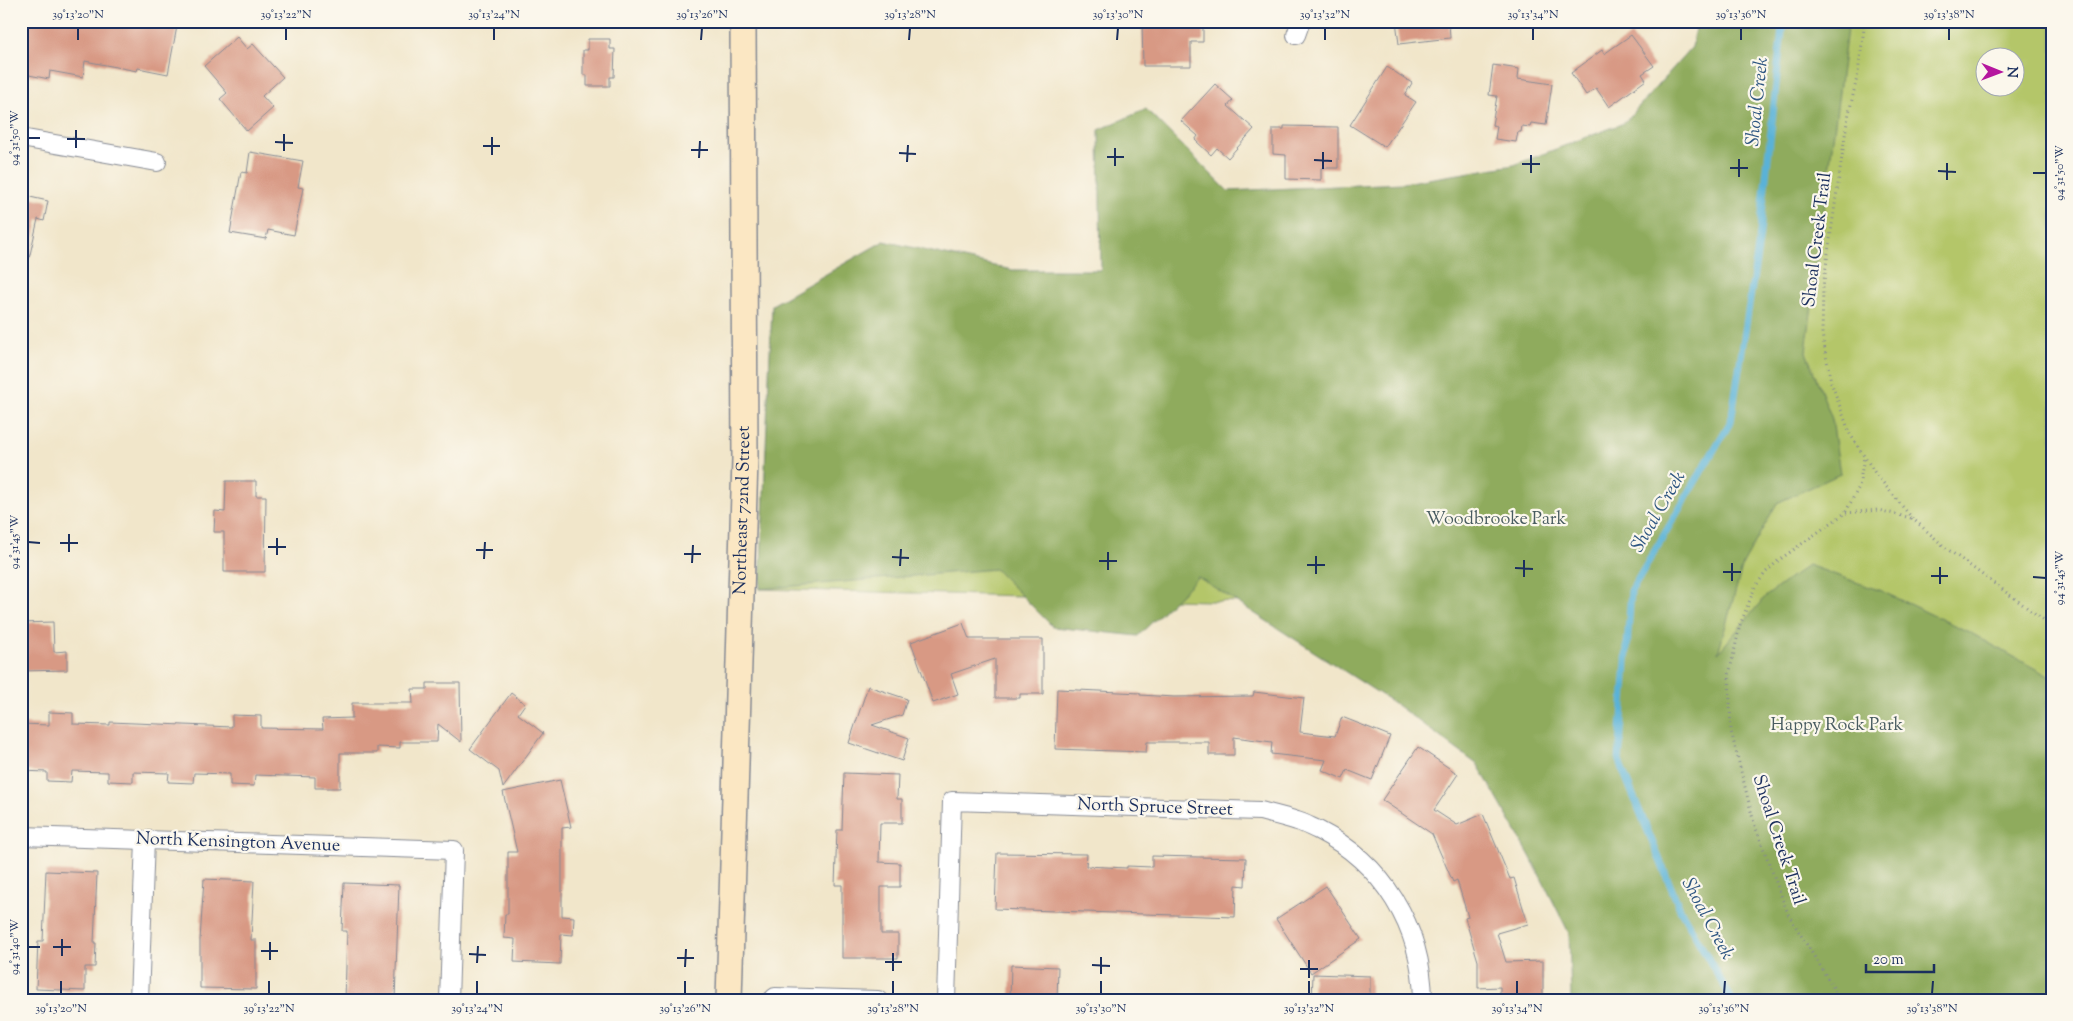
<svg xmlns="http://www.w3.org/2000/svg" width="2073" height="1021" font-family="'Sorts Mill Goudy',serif">
	<style>
		.green { fill: #b4c669; stroke: #687a64; fill-rule: evenodd }
		.forest { fill: #8fab5d; stroke: #556d5e }
		.lines { fill: none; stroke-linecap: round; stroke-linejoin: round }
		.stream { stroke: #5ab2d7; stroke-width: 7 }
		.building { fill: #d89984 }
		.street-casing { stroke: #868a94; stroke-width: 20 }
		.secondary-casing { stroke: #868a94; stroke-width: 28 }
		.path { stroke: #868a94; stroke-width: 3; stroke-dasharray: 1 4; stroke-linecap: butt }
		.street { stroke: #fff; stroke-width: 18 }
		.secondary { stroke: #fbe7c3; stroke-width: 25 }
		.ticks { fill: none; stroke: #1b2f5e; stroke-width: 2 }
		.labels { text-anchor: middle; dominant-baseline: central; stroke-width: 4.5; stroke-linejoin: round; paint-order: stroke }
		.street-label { font-size: 18px; fill: #1b2f5e; stroke: #fbf7ec }
		.park-label { font-size: 18px; fill: #495c61; stroke: #fbf7ec }
		.water-label { font-size: 19px; font-style: italic; fill: #2e5682; stroke: #fbf7ec }
		.neatline { fill: none; stroke: #1b2f5e; stroke-width: 2 }
		.ticks-label { font-size: 12px; text-anchor: middle; fill: #1b2f5e }
	</style>
	<rect width="100%" height="100%" fill="#fbf7ec"/>
	<filter id="ink" filterUnits="userSpaceOnUse"><feTurbulence type="fractalNoise" baseFrequency=".02" numOctaves="2"/><feDisplacementMap in="SourceGraphic" scale="10" xChannelSelector="R" yChannelSelector="G"/><feConvolveMatrix kernelMatrix="1 2 1 2 8 2 1 2 1" color-interpolation-filters="sRGB"/></filter>
	<filter id="wash" filterUnits="userSpaceOnUse"><feTurbulence type="fractalNoise" baseFrequency=".0096" numOctaves="4" result="noise"/><feDisplacementMap in="SourceGraphic" scale="20" xChannelSelector="R" yChannelSelector="G"/><feGaussianBlur stdDeviation="1.12" result="paint"/><feColorMatrix in="noise" values="0 0 0 0 0 0 0 0 0 0 0 0 0 0 0 0 0 1.4 0 .05"/><feComposite in="paint" operator="in"/></filter>
	<g filter="url(#wash)">
		<rect width="100%" height="100%" fill="#f1e6ca"/>
		<path class="green" d="M 1783,21 L 2052,21 L 2052,1000 L 1591,861 L 1357,605 L 760,589 L 771,348 L 1734,364 ZM 1986,58 L 2016,58 L 2016,88 L 1986,88 Z"/>
		<path class="forest" d="M 1696,21 L 1848,21 L 1806,352 L 1832,419 L 1840,474 L 1777,503 L 1743,564 L 1718,653 L 1765,597 L 1808,565 L 1881,591 L 1969,632 L 2052,678 L 2052,1000 L 1571,1000 L 1569,933 L 1530,856 L 1478,765 L 1394,703 L 1198,577 L 1138,636 L 1053,627 L 995,569 L 760,589 L 772,305 L 884,241 L 1012,270 L 1101,270 L 1099,130 L 1146,109 L 1228,191 L 1403,183 L 1514,165 L 1624,123 L 1692,47 Z"/>
		<g class="lines">
			<path class="stream" d="M 1732,1000 L 1680,909 L 1619,761 L 1631,591 L 1731,421 L 1759,241 L 1783,21"/>
		</g>
		<g id="blocks">
			<g class="building">
				<path d="M 28,21 L 178,21 L 168,74 L 138,68 L 137,71 L 85,61 L 83,77 L 50,71 L 49,79 L 24,74 L 25,69 L 21,69 L 21,34 L 25,35 Z"/>
				<path d="M 1142,21 L 1203,21 L 1203,42 L 1191,42 L 1191,66 L 1143,66 Z"/>
				<path d="M 1396,21 L 1449,21 L 1450,38 L 1399,44 Z"/>
				<path d="M 1631,35 L 1654,66 L 1642,74 L 1646,80 L 1609,107 L 1596,88 L 1586,95 L 1571,73 L 1602,50 L 1604,54 Z"/>
				<path d="M 237,37 L 247,49 L 253,44 L 283,77 L 262,96 L 273,108 L 247,131 L 220,99 L 227,93 L 204,66 Z"/>
				<path d="M 588,39 L 610,39 L 610,49 L 615,49 L 614,77 L 610,77 L 610,86 L 587,86 L 587,75 L 583,75 L 583,50 L 588,50 Z"/>
				<path d="M 1493,65 L 1519,69 L 1518,79 L 1552,84 L 1546,125 L 1531,123 L 1530,127 L 1522,126 L 1521,132 L 1518,132 L 1516,142 L 1495,139 L 1497,126 L 1492,125 L 1497,96 L 1489,95 Z"/>
				<path d="M 1387,67 L 1412,83 L 1405,95 L 1416,102 L 1385,147 L 1350,125 Z"/>
				<path d="M 1215,84 L 1233,100 L 1228,106 L 1254,129 L 1228,158 L 1217,148 L 1211,155 L 1195,140 L 1198,136 L 1181,121 Z"/>
				<path d="M 1284,126 L 1338,127 L 1338,168 L 1321,168 L 1321,180 L 1286,179 L 1286,155 L 1273,154 L 1273,129 L 1284,129 Z"/>
				<path d="M 250,152 L 303,161 L 298,187 L 303,188 L 294,235 L 268,230 L 266,239 L 230,233 L 241,172 L 247,173 Z"/>
				<path d="M 21,195 L 48,201 L 44,221 L 38,219 L 29,259 L 21,258 Z"/>
				<path d="M 226,481 L 256,481 L 256,496 L 266,496 L 265,572 L 224,572 L 224,532 L 214,532 L 215,511 L 225,512 Z"/>
				<path d="M 53,622 L 54,652 L 67,651 L 67,670 L 21,671 L 21,623 Z"/>
				<path d="M 963,623 L 969,639 L 1043,639 L 1043,694 L 1020,694 L 1020,698 L 995,698 L 995,659 L 951,674 L 958,694 L 933,703 L 911,642 Z"/>
				<path d="M 427,683 L 460,683 L 461,742 L 438,724 L 437,742 L 400,742 L 400,748 L 377,747 L 377,753 L 340,753 L 340,788 L 315,788 L 315,777 L 255,775 L 254,786 L 230,785 L 230,774 L 194,773 L 193,783 L 168,782 L 169,773 L 133,772 L 133,782 L 108,781 L 108,772 L 72,771 L 71,782 L 47,781 L 47,772 L 21,771 L 21,724 L 49,725 L 49,712 L 73,713 L 73,724 L 110,725 L 110,722 L 232,727 L 232,715 L 261,716 L 261,728 L 323,729 L 322,719 L 352,718 L 352,703 L 413,703 L 412,689 L 427,689 Z"/>
				<path d="M 868,686 L 907,699 L 902,715 L 872,725 L 909,738 L 902,761 L 849,743 Z"/>
				<path d="M 1057,689 L 1140,693 L 1140,695 L 1174,697 L 1253,696 L 1254,692 L 1304,698 L 1300,732 L 1335,736 L 1342,717 L 1390,736 L 1372,780 L 1347,770 L 1343,779 L 1322,770 L 1326,760 L 1271,754 L 1272,742 L 1234,737 L 1234,755 L 1209,755 L 1209,742 L 1147,742 L 1146,752 L 1055,749 Z"/>
				<path d="M 511,693 L 525,704 L 518,714 L 543,733 L 503,788 L 499,771 L 470,749 Z"/>
				<path d="M 1418,747 L 1458,774 L 1434,810 L 1457,825 L 1483,814 L 1510,879 L 1514,878 L 1528,924 L 1497,933 L 1506,962 L 1543,961 L 1543,1000 L 1500,1000 L 1500,987 L 1478,988 L 1478,961 L 1465,918 L 1468,917 L 1457,880 L 1453,882 L 1432,834 L 1382,800 Z"/>
				<path d="M 844,773 L 898,775 L 897,799 L 902,799 L 902,823 L 880,823 L 879,862 L 900,863 L 900,887 L 881,887 L 881,934 L 898,934 L 898,958 L 842,958 L 842,885 L 835,885 L 837,830 L 842,830 Z"/>
				<path d="M 560,780 L 571,827 L 562,828 L 562,916 L 574,917 L 573,935 L 561,934 L 560,964 L 514,962 L 515,939 L 504,938 L 505,914 L 508,914 L 508,852 L 517,852 L 503,792 Z"/>
				<path d="M 997,853 L 1087,854 L 1086,866 L 1127,868 L 1127,866 L 1152,867 L 1152,856 L 1246,858 L 1245,886 L 1236,885 L 1235,917 L 995,909 Z"/>
				<path d="M 46,871 L 97,873 L 94,943 L 96,943 L 95,967 L 85,967 L 85,991 L 36,989 L 38,941 L 43,941 Z"/>
				<path d="M 204,879 L 254,881 L 251,940 L 256,940 L 256,989 L 200,988 L 200,940 Z"/>
				<path d="M 344,883 L 399,885 L 395,1000 L 345,1000 L 347,931 L 342,931 Z"/>
				<path d="M 1326,886 L 1361,939 L 1311,973 L 1276,919 Z"/>
				<path d="M 1011,965 L 1058,967 L 1057,1000 L 1010,1000 Z"/>
				<path d="M 1313,974 L 1370,976 L 1370,1000 L 1312,1000 Z"/>
			</g>
		</g>
	</g>
	<g filter="url(#ink)">
		<use href="#blocks" fill-opacity="0" stroke="#868a94" stroke-width="1"/>
		<g class="lines">
			<defs>
				<g id="street">
					<path d="M 1296,35 L 1301,21"/>
					<path d="M 21,138 L 157,162"/>
					<path d="M 21,836 L 454,850 L 449,1000"/>
					<path d="M 139,1000 L 145,840"/>
					<path d="M 772,1000 L 775,997 L 878,1000"/>
					<path d="M 946,1000 L 952,801 L 1260,811 C 1272,814 1285,817 1297,821 C 1304,823 1311,827 1318,830 C 1383,863 1422,927 1423,1000"/>
				</g>
				<g id="secondary">
					<path id="s1" d="M 729,1000 L 745,459 L 743,21"/>
				</g>
			</defs>
			<use href="#street" class="street-casing"/>
			<use href="#secondary" class="secondary-casing"/>
			<g class="path">
				<path d="M 1865,21 L 1858,73 L 1847,122 L 1823,287 L 1822,334 L 1831,382 L 1850,434 L 1875,473 L 1912,518 L 1946,548 L 2052,626"/>
				<path d="M 1846,513 L 1878,510 L 1911,518"/>
				<path d="M 1841,1000 L 1788,914 L 1754,823 L 1731,731 L 1729,675 L 1740,625 L 1755,587 L 1766,572 L 1779,560 L 1845,513 L 1859,487 L 1864,457"/>
			</g>
			<use href="#street" class="street"/>
			<use href="#secondary" class="secondary"/>
		</g>
	</g>
	<path class="ticks" d="M 78,40 L 78,28M 286,40 L 286,28M 494,40 L 494,28M 701,40 L 702,28M 909,40 L 910,28M 1117,40 L 1118,28M 1325,40 L 1325,28M 1533,40 L 1533,28M 1741,40 L 1741,28M 1949,40 L 1949,28M 28,138 L 40,138M 67,139 L 85,139M 275,142 L 293,143M 483,146 L 500,146M 76,148 L 76,130M 691,150 L 708,150M 284,151 L 284,134M 899,153 L 916,154M 492,155 L 492,137M 1107,157 L 1124,157M 699,158 L 700,141M 1314,160 L 1332,161M 907,162 L 908,145M 1522,164 L 1540,164M 1115,166 L 1115,148M 1730,168 L 1748,168M 1323,169 L 1323,152M 1938,171 L 1956,172M 1531,173 L 1531,155M 2033,173 L 2046,173M 1739,177 L 1739,159M 1947,180 L 1947,163M 28,542 L 40,543M 60,543 L 78,543M 268,547 L 286,547M 476,550 L 493,550M 69,552 L 69,534M 684,554 L 701,554M 277,555 L 277,538M 892,557 L 909,558M 484,559 L 485,542M 1099,561 L 1117,561M 692,563 L 693,545M 1307,565 L 1325,565M 900,566 L 901,549M 1515,568 L 1533,569M 1108,570 L 1108,552M 1723,572 L 1741,572M 1316,574 L 1316,556M 1931,576 L 1948,576M 1524,577 L 1524,560M 2033,577 L 2046,578M 1732,581 L 1732,563M 1940,584 L 1940,567M 28,947 L 40,947M 53,947 L 71,947M 261,951 L 278,951M 469,954 L 486,955M 62,956 L 62,939M 677,958 L 694,958M 270,960 L 270,942M 885,962 L 902,962M 477,963 L 478,946M 1092,965 L 1110,966M 685,967 L 686,949M 1300,969 L 1318,969M 893,971 L 893,953M 1101,974 L 1101,957M 1309,978 L 1309,960M 61,994 L 61,981M 269,994 L 269,981M 477,994 L 477,981M 685,994 L 685,981M 893,994 L 893,981M 1101,994 L 1101,981M 1309,994 L 1309,981M 1517,994 L 1517,981M 1724,994 L 1725,981M 1932,994 L 1933,981"/>
	<g class="labels">
		<g class="street-label">
			<text transform="translate(1818 240) rotate(-83)">Shoal Creek Trail</text>
			<text stroke="none"><textPath href="#s1" startOffset="490">Northeast 72nd Street</textPath></text>
			<text transform="translate(1155 808) rotate(2)">North Spruce Street</text>
			<text transform="translate(1778 840) rotate(72)">Shoal Creek Trail</text>
			<text transform="translate(238 843) rotate(2)">North Kensington Avenue</text>
		</g>
		<g class="park-label">
			<text x="1496" y="520">Woodbrooke Park</text>
			<text x="1837" y="726">Happy Rock Park</text>
		</g>
		<g class="water-label">
			<text transform="translate(1758 102) rotate(-84)">Shoal Creek</text>
			<text transform="translate(1659 512) rotate(-60)">Shoal Creek</text>
			<text transform="translate(1707 919) rotate(62)">Shoal Creek</text>
		</g>
	</g>
	<rect width="2073" height="1021" fill="none" stroke="#fbf7ec" stroke-width="55"/>
	<g transform="translate(2000 72) rotate(91)"><circle r="24" fill="#fbf7ec" stroke="#a1a7b3"/>
	<path d="M0-4L9 19L0 12L-9 19Z" fill="#b5179e"/>
	<text y="-8" font-size="14" font-weight="bold" text-anchor="middle" fill="#1b2f5e">N</text>
	</g>
	<path d="M1866 964v8h68v-8" fill="none" stroke="#1b2f5e" stroke-width="2.5"/>
	<text x="1873" y="964" font-size="15" fill="#1b2f5e" stroke="#fbf7ec" stroke-width="4" paint-order="stroke">20 m</text>
	<rect x="28" y="28" width="2018" height="966" class="neatline"/>
	<g class="ticks-label">
		<text x="78" y="18">39°13'20"N</text>
		<text x="286" y="18">39°13'22"N</text>
		<text x="494" y="18">39°13'24"N</text>
		<text x="702" y="18">39°13'26"N</text>
		<text x="910" y="18">39°13'28"N</text>
		<text x="1118" y="18">39°13'30"N</text>
		<text x="1325" y="18">39°13'32"N</text>
		<text x="1533" y="18">39°13'34"N</text>
		<text x="1741" y="18">39°13'36"N</text>
		<text x="1949" y="18">39°13'38"N</text>
		<text transform="translate(14 138) rotate(-90)" y="4">94°31'50"W</text>
		<text transform="translate(2059 173) rotate(-90)" y="4">94°31'50"W</text>
		<text transform="translate(14 542) rotate(-90)" y="4">94°31'45"W</text>
		<text transform="translate(2059 578) rotate(-90)" y="4">94°31'45"W</text>
		<text transform="translate(14 947) rotate(-90)" y="4">94°31'40"W</text>
		<text x="61" y="1012">39°13'20"N</text>
		<text x="269" y="1012">39°13'22"N</text>
		<text x="477" y="1012">39°13'24"N</text>
		<text x="685" y="1012">39°13'26"N</text>
		<text x="893" y="1012">39°13'28"N</text>
		<text x="1101" y="1012">39°13'30"N</text>
		<text x="1309" y="1012">39°13'32"N</text>
		<text x="1517" y="1012">39°13'34"N</text>
		<text x="1724" y="1012">39°13'36"N</text>
		<text x="1932" y="1012">39°13'38"N</text>
	</g>
</svg>
